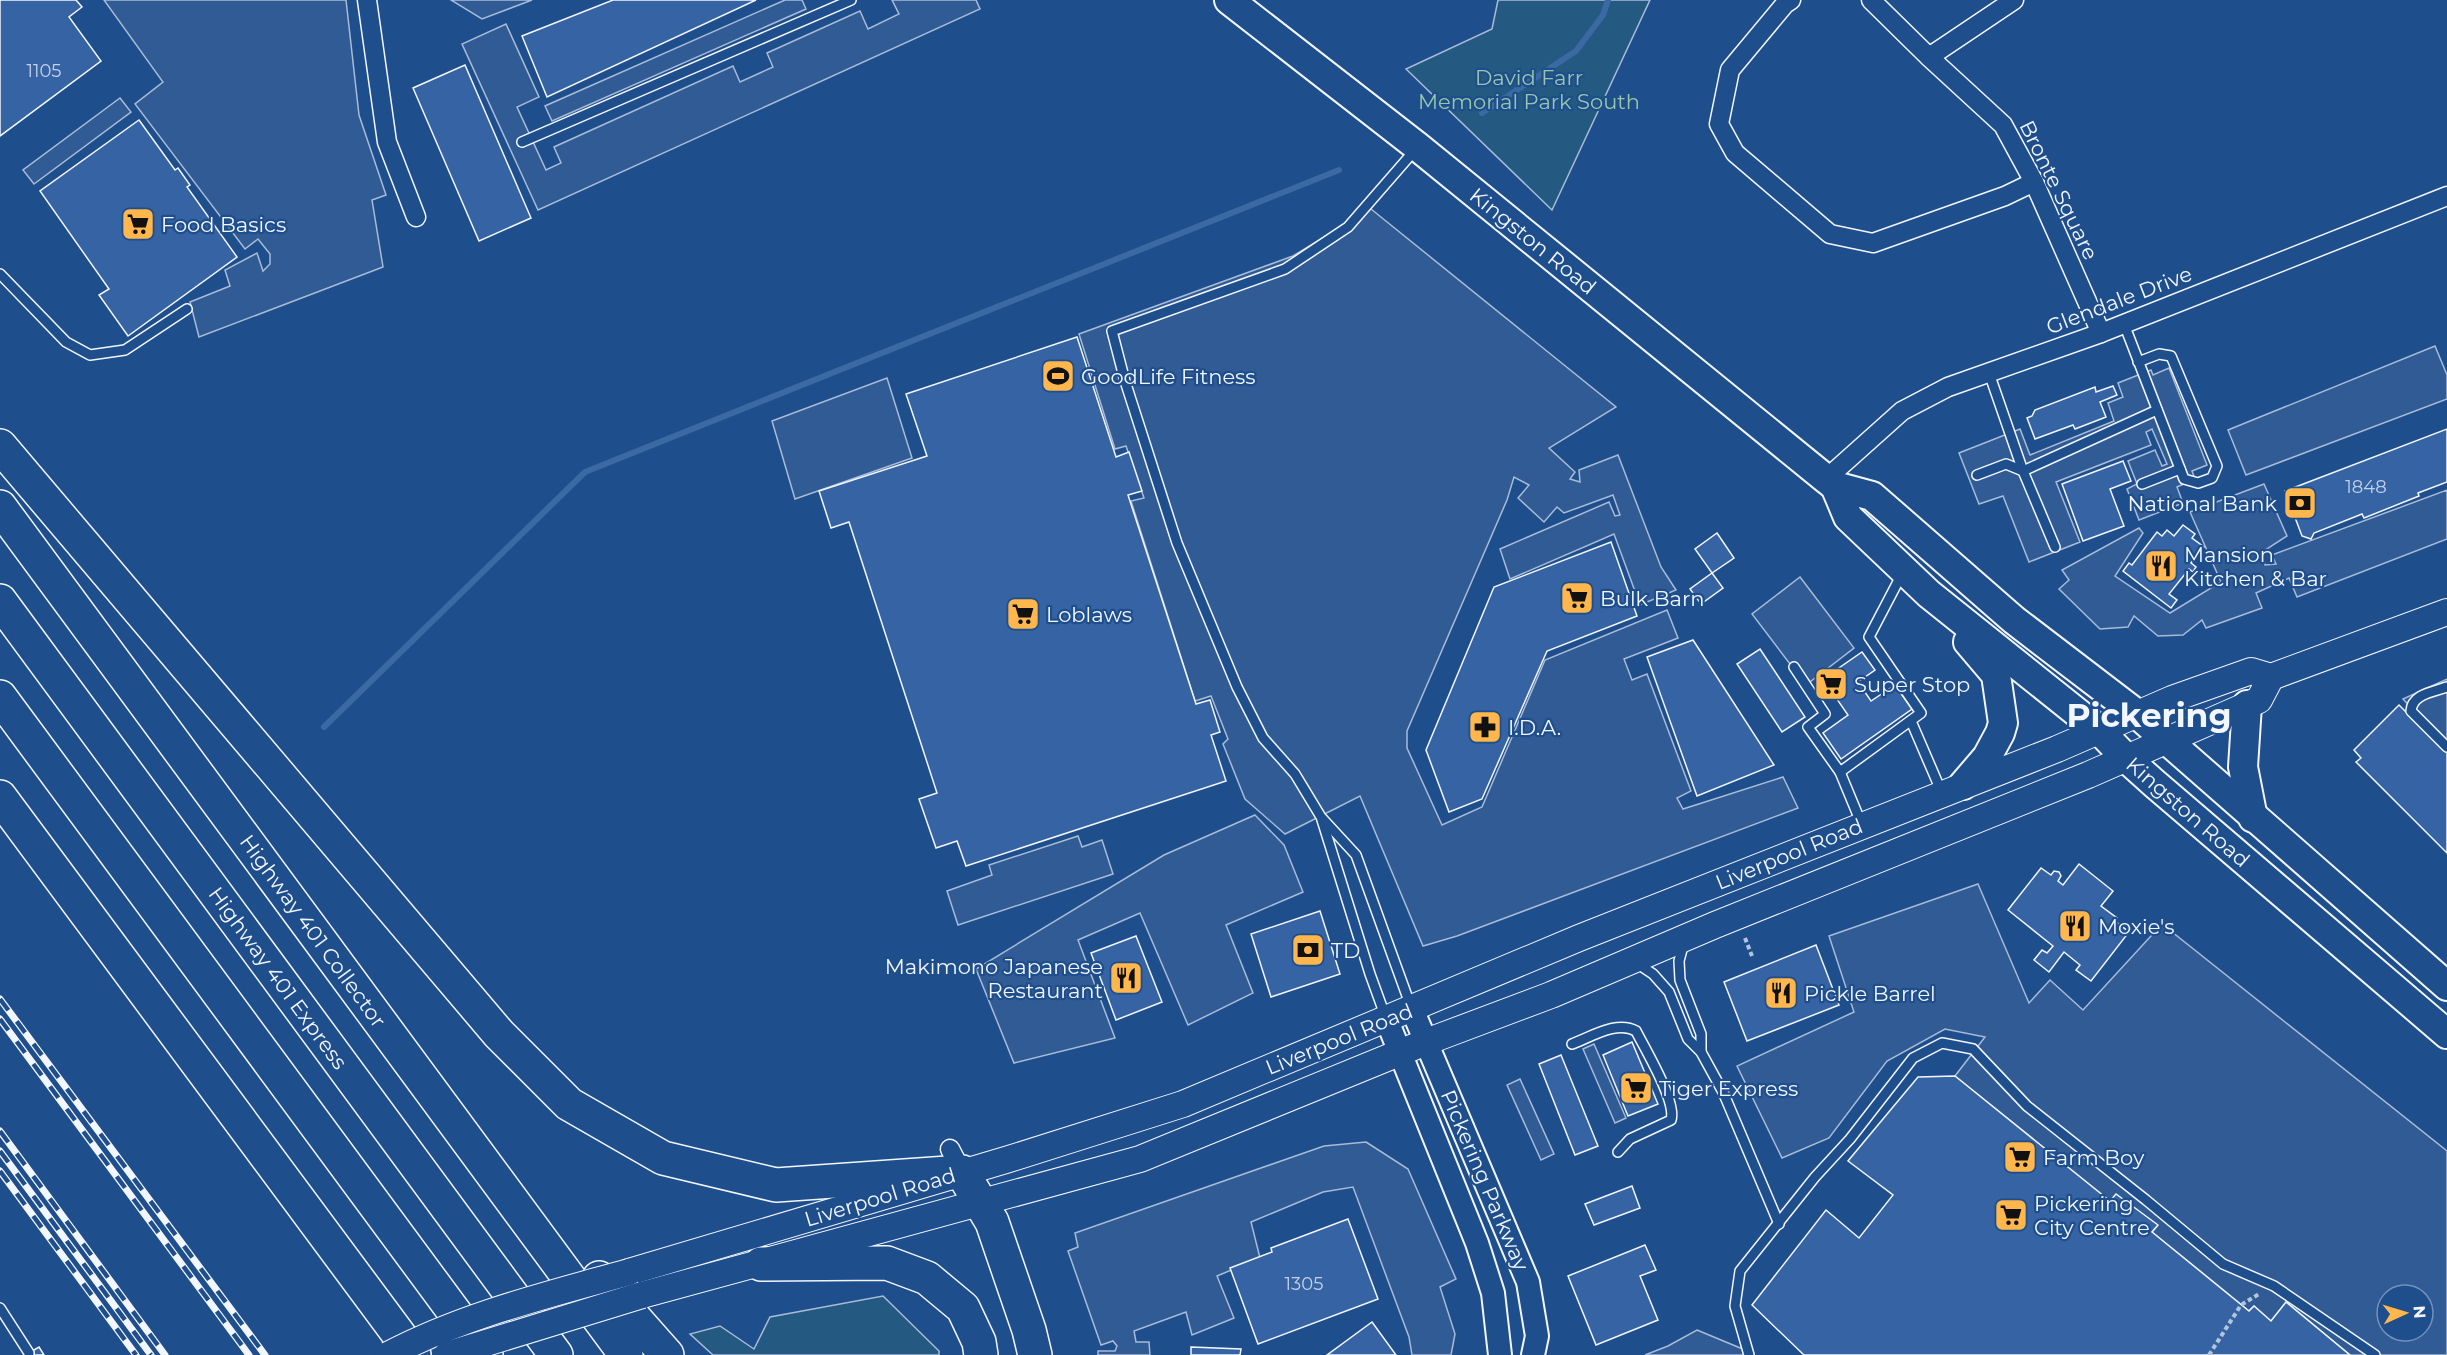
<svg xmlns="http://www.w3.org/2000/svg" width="2447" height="1355" font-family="Montserrat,sans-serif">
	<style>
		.green { fill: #245a82; stroke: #a8bbd7; stroke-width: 1.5 }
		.parking { fill: #305b95; stroke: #a8bbd7; stroke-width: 1.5; fill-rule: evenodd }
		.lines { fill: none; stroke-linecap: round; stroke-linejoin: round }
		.stream { stroke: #3b69a3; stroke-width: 6 }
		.building { fill: #3563a3; stroke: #f2f6ff; stroke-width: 1.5 }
		.service-casing { stroke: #f2f6ff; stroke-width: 12 }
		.minor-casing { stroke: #f2f6ff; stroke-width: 21 }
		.tertiary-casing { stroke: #f2f6ff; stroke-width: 26 }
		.secondary-casing { stroke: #f2f6ff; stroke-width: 28 }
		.primary-casing { stroke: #f2f6ff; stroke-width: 32 }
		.motorway-casing { stroke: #f2f6ff; stroke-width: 36 }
		.path { stroke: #b3c4dc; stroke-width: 4; stroke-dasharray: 4.5 3; stroke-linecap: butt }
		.service { stroke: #1f4e8c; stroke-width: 9 }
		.minor { stroke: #1f4e8c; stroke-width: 18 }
		.tertiary { stroke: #1f4e8c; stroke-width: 22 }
		.secondary { stroke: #1f4e8c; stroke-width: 26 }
		.primary { stroke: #1f4e8c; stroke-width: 28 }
		.motorway { stroke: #1f4e8c; stroke-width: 33 }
		.rail-casing { stroke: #f2f6ff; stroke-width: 7 }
		.rail { stroke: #1f4e8c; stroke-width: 4.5; stroke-dasharray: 14; stroke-linecap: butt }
		.secondary-bridge-casing { stroke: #f2f6ff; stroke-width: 28; stroke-linecap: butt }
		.secondary-bridge { stroke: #1f4e8c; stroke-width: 26 }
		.labels { text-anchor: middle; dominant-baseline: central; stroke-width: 4.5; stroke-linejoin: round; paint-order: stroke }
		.number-label { font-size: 18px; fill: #c3d1e8 }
		.park-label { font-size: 21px; fill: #97c8a6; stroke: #1f4e8c }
		.street-label { font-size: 21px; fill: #f2f6ff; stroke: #1f4e8c }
		.poi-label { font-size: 21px; fill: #f2f6ff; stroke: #1f4e8c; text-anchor: start }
		.town-label { font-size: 33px; font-weight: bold; fill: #f2f6ff; stroke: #1f4e8c }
	</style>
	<rect width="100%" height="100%" fill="#1f4e8c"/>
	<g class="green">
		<path d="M 1498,0 L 1650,0 L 1552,210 L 1406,69 L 1492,29 Z"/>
		<path d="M 883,1296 L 939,1351 L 939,1355 L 713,1355 L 690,1334 L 720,1326 L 754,1349 L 770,1317 Z"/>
	</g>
	<g class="parking">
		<path d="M 104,0 L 346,0 L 359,115 L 386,195 L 372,200 L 383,267 L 199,337 L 190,302 L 230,286 L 225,270 L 257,253 L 263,271 L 270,264 L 270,254 L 258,239 L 245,249 L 135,104 L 163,82 Z"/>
		<path d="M 451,0 L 532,0 L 482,19 Z"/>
		<path d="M 785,0 L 802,0 L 806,9 L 552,121 L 545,106 Z"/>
		<path d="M 892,0 L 976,0 L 980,9 L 538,210 L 462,44 L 506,24 L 539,97 L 517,107 L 546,170 L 561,163 L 554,147 L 733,66 L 740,82 L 773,67 L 767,53 L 860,11 L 868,29 L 899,14 Z"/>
		<path d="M 120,98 L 131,112 L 34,184 L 23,170 Z"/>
		<path d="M 1371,209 L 1616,407 L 1549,448 L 1575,472 L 1570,479 L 1580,482 L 1579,470 L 1618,455 L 1661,567 L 1676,590 L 1640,605 L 1614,534 L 1510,579 L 1500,549 L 1609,502 L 1615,516 L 1620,515 L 1613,495 L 1564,513 L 1557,507 L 1544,522 L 1518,498 L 1529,485 L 1514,477 L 1507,500 L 1407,731 L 1407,748 L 1442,825 L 1482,807 L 1545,660 L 1667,610 L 1678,638 L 1624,659 L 1632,680 L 1647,674 L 1691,791 L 1677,798 L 1683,809 L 1783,777 L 1798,808 L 1457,936 L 1423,946 L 1360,796 L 1285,834 L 1245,799 L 1223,744 L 1228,739 L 1211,696 L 1195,701 L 1131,501 L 1144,498 L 1126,446 L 1115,449 L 1079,334 L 1293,256 Z"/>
		<path d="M 2435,346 L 2447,375 L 2447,399 L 2246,475 L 2228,430 Z"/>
		<path d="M 2169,368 L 2207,465 L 2192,471 L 2195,479 L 2177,487 L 2183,503 L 2139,520 L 2127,489 L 2137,484 L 2128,461 L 2155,450 L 2162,466 L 2167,464 L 2152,429 L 2146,432 L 2151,445 L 2056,482 L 2080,542 L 2029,562 L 2003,496 L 1979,504 L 1959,453 L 2020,429 L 2030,455 L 2114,421 L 2108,403 L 2123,397 L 2118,383 L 2151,370 L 2153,375 Z"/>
		<path d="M 887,378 L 912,458 L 795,499 L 772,421 Z"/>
		<path d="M 2264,484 L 2287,536 L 2262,552 L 2265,565 L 2276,564 L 2272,555 L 2447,490 L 2447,539 L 2297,597 L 2289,578 L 2256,593 L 2262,608 L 2206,628 L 2202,620 L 2183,635 L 2158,636 L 2134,616 L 2128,627 L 2100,629 L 2059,589 L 2069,580 L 2062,570 L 2139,528 L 2143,533 L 2115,576 L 2170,613 L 2221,582 L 2190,512 Z"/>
		<path d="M 1800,577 L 1854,648 L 1806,685 L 1752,614 Z"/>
		<path d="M 2447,679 L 2447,747 L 2403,699 Z"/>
		<path d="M 1255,815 L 1284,845 L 1303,892 L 1226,925 L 1253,993 L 1188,1025 L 1140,913 L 1078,940 L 1115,1038 L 1014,1063 L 976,969 L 1164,855 Z"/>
		<path d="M 1078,836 L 1082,847 L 1102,840 L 1113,874 L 958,925 L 947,891 L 992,875 L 989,865 Z"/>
		<path d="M 1978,884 L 2029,1003 L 2050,980 L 2083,1010 L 2162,924 L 2447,1151 L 2447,1355 L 2350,1355 L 2286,1302 L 2271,1321 L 2254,1306 L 2249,1311 L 2152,1232 L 2157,1225 L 2116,1195 L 2110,1201 L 1955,1076 L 1985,1037 L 1945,1029 L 1887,1061 L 1829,1138 L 1782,1158 L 1737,1066 L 1854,1012 L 1829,936 ZM 2387,1295 L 2423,1295 L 2423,1331 L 2387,1331 Z"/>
		<path d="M 1594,1044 L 1626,1118 L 1615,1123 L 1583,1049 Z"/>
		<path d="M 1520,1079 L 1554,1154 L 1541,1160 L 1507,1085 Z"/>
		<path d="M 1366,1142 L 1408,1169 L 1456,1279 L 1440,1287 L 1455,1334 L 1451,1355 L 1412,1355 L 1409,1337 L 1353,1187 L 1323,1192 L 1251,1222 L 1260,1258 L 1217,1276 L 1234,1318 L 1192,1335 L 1186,1312 L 1134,1331 L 1136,1342 L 1149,1342 L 1150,1355 L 1098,1355 L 1098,1351 L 1115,1351 L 1117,1346 L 1113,1341 L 1101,1345 L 1068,1251 L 1078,1247 L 1075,1233 L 1324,1146 Z"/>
		<path d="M 1697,1330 L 1745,1350 L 1750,1355 L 1645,1355 L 1668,1346 Z"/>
	</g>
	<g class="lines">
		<g class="stream">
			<path d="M 1482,113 L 1576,51 L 1603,15 L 1608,0"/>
			<path d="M 324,727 L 585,472 L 1339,170"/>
		</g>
	</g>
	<g class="building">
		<path d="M 0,0 L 76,0 L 82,7 L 69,17 L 101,61 L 0,136 Z"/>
		<path d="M 613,0 L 756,0 L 547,97 L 522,36 Z"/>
		<path d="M 465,65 L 531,218 L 479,241 L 413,88 Z"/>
		<path d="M 139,120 L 175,170 L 178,168 L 190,185 L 187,187 L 237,257 L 128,336 L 99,295 L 109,289 L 40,191 Z"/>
		<path d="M 1077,337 L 1116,457 L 1129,452 L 1142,491 L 1128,495 L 1196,704 L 1210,700 L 1220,732 L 1211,735 L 1226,781 L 966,866 L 957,841 L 936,848 L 919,799 L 937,793 L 849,522 L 831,528 L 819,491 L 927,456 L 906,394 Z"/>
		<path d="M 2113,386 L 2117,395 L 2100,402 L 2106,417 L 2075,429 L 2073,425 L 2035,439 L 2027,418 L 2032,416 L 2035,410 L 2095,387 L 2096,392 Z"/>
		<path d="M 2447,429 L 2447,482 L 2418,493 L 2419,496 L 2364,518 L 2362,514 L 2314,533 L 2311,539 L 2302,536 L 2285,491 Z"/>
		<path d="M 2123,461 L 2131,481 L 2110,489 L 2124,526 L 2083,541 L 2062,484 Z"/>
		<path d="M 2183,525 L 2195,534 L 2192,538 L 2204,547 L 2191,563 L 2196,567 L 2193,572 L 2189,569 L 2169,594 L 2177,600 L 2171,608 L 2123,571 L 2129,563 L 2132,565 L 2157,532 L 2162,536 L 2167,530 L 2174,536 Z"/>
		<path d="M 1717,533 L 1734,558 L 1712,573 L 1695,549 Z"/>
		<path d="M 1611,542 L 1637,616 L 1547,651 L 1482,799 L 1449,812 L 1426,750 L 1494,587 Z"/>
		<path d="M 1712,573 L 1723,588 L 1701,604 L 1690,589 Z"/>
		<path d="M 1693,640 L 1774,765 L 1697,796 L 1647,657 Z"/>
		<path d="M 1760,649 L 1805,717 L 1782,732 L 1737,664 Z"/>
		<path d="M 1862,652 L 1875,670 L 1858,682 L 1871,701 L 1895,685 L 1912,709 L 1841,759 L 1823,733 L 1848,715 L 1823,679 Z"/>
		<path d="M 2399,705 L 2447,753 L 2447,853 L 2356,762 L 2361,758 L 2354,750 Z"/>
		<path d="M 2079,864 L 2113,891 L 2101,906 L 2117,918 L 2115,921 L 2129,932 L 2091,981 L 2076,970 L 2080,965 L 2064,952 L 2049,972 L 2034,960 L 2042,950 L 2047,953 L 2053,946 L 2008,910 L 2041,868 L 2051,875 L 2054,871 L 2059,872 L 2061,876 L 2058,881 L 2063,885 Z"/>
		<path d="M 1320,911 L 1340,974 L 1271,997 L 1251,934 Z"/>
		<path d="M 1136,936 L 1162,1002 L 1116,1020 L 1091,953 Z"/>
		<path d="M 1816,945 L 1839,1005 L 1747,1041 L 1724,982 Z"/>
		<path d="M 1632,1042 L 1658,1104 L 1628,1116 L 1603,1055 Z"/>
		<path d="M 1561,1055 L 1598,1146 L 1575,1155 L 1539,1064 Z"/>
		<path d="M 1955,1076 L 2110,1201 L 2116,1194 L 2158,1225 L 2152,1232 L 2249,1311 L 2254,1306 L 2271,1321 L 2286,1302 L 2350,1355 L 1804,1355 L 1752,1305 L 1826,1210 L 1859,1238 L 1893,1195 L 1848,1161 L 1918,1077 Z"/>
		<path d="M 1632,1186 L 1640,1208 L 1594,1225 L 1585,1204 Z"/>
		<path d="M 1348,1219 L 1378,1299 L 1258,1344 L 1230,1268 L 1272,1252 L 1271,1248 Z"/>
		<path d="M 1645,1245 L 1656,1270 L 1640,1276 L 1658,1320 L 1596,1345 L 1568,1276 Z"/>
		<path d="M 1372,1322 L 1396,1355 L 1327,1355 Z"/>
		<path d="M 39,1347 L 44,1355 L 26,1355 L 29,1353 Z"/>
		<path d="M 1191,1347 L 1241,1349 L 1240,1355 L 1191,1355 Z"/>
	</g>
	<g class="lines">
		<defs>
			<g id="service">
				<path d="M 522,142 L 851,0"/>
				<path d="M 0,274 L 66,342 L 90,355 L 125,350 L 187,309"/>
				<path d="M 2124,324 L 2184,479 L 2198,483 L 2212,478 L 2217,466 L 2171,356 L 2159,354 L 2138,362"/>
				<path d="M 1977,475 L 2006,464 L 2023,471 L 1989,373"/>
				<path d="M 2142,484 L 2180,469"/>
				<path d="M 2055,547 L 2023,471 L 2157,410"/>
				<path d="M 1794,667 L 1825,714 L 1808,727 L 1840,772 L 1921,713 L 1869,637 L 1903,572"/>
				<path d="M 2447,687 C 2433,692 2412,694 2411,711 L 2447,747"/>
				<path d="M 1911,721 L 1942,793"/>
				<path d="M 1840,772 L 1862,825"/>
				<path d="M 1322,820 L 1370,974 L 1386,1018"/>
				<path d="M 1684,942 L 1679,961 L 1680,980 L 1701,1034 L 1701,1052"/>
				<path d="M 1635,962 L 1653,974 L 1669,992 L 1688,1039 L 1701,1052 L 1723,1092 L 1779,1224"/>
				<path d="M 1411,1007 L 1356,855 L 1321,817 L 1295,774 L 1263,738 L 1237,687 L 1177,543 L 1125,381 L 1112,331 L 1285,269 L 1348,227 L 1415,150"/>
				<path d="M 1572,1044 C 1591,1037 1617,1020 1636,1031 C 1645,1049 1677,1102 1671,1120 L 1630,1139 L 1618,1152"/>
				<path d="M 0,1308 L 29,1353"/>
				<path d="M 1749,1355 L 1735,1306 L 1740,1271 L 1815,1177 L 1850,1139 L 1913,1058 L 1942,1043 L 1973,1049 L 2027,1106 L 2146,1200 L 2223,1264 L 2274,1286 L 2375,1355"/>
			</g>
			<g id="minor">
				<path d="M 367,0 L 387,142 L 416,217"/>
				<path d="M 1791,0 L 1785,4 L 1730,70 L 1719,124 L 1735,153 L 1830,234 L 1873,243 L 2005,196 L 2034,182"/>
				<path d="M 1871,0 L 1929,57 L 2003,125 L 2034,182 L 2101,333"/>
				<path d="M 1929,57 L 2014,0"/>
				<path d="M 1826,479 L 1902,411 L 1948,387 L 2101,333 L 2447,196"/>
				<path d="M 950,1149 L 962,1172"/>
			</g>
			<g id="tertiary">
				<path d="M 1412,1009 L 1528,1282 L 1537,1336 L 1533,1355"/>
				<path d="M 1386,1018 L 1477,1243 L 1493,1293 L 1500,1355"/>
			</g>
			<g id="secondary">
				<path d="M 629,1272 L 1009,1159 L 1183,1104 L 1579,938 L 2057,749 L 2172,699 L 2251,671 L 2271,677 L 2447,612"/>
				<path d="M 642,1295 L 1140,1159 L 1426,1042 L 1551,995 L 1715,925 L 2088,775 L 2259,700 L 2271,677"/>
			</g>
			<g id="primary">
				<path d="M 1229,0 L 1418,147 L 1826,479 L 1835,486 L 1872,496 L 2014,620 L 2137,714 L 2447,986"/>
				<path d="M 1835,486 L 1848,517 L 1929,594 L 2099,730 L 2125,757 L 2155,784 L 2447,1034"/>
				<path d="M 2247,705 L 2243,767 L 2253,818"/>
				<path d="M 1963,785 L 1987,757 L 2000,733 L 2003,723 L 1996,675 L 1968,642"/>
			</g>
			<g id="motorway">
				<path d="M 0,446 L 499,1034 L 569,1104 L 663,1158 L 776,1185 L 962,1172 L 992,1222 L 1029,1330 L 1035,1355"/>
				<path d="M 0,507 L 626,1355"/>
				<path d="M 0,601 L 556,1355"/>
				<path d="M 0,697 L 486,1355"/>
				<path d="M 0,797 L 414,1355"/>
				<path d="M 761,1264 L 887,1263 L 927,1278 L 963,1308 L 979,1342 L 981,1355"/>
				<path d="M 599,1278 L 667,1355"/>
			</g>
		</defs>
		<use href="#service" class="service-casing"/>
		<use href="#minor" class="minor-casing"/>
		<use href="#tertiary" class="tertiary-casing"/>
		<use href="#secondary" class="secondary-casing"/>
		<use href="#primary" class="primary-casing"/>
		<use href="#motorway" class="motorway-casing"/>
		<g class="path">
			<path d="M 1745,938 L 1752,956"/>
			<path d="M 2209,1355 L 2241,1305 L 2259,1294"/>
		</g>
		<use href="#service" class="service"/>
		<use href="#minor" class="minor"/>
		<use href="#tertiary" class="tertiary"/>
		<use href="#secondary" class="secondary"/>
		<use href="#primary" class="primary"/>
		<use href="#motorway" class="motorway"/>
		<defs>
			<g id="rail">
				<path d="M 0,999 L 265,1355"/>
				<path d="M 0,1019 L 249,1355"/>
				<path d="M 0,1131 L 165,1355"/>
				<path d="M 0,1151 L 151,1355"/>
				<path d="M 0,1171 L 136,1355"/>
			</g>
		</defs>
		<use href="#rail" class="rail-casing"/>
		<use href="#rail" class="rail"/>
		<defs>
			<g id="secondary-bridge">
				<path d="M 388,1355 C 464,1315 547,1295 629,1272"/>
				<path d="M 447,1355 L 642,1295"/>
			</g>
		</defs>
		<use href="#secondary-bridge" class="secondary-bridge-casing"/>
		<use href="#secondary-bridge" class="secondary-bridge"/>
	</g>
	<defs>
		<symbol id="supermarket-square" viewBox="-11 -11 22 22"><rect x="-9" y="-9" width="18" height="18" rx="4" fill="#ffb74d" stroke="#1f4e8c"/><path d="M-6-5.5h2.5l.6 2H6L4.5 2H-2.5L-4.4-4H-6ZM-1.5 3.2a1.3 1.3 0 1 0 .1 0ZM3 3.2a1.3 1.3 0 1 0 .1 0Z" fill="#111"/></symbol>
		<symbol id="stadium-square" viewBox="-11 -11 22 22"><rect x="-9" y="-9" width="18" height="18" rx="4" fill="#ffb74d" stroke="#1f4e8c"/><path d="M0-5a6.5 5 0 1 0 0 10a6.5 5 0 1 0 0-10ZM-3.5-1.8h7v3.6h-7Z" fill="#111"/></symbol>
		<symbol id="bank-square" viewBox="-11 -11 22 22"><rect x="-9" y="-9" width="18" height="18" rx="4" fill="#ffb74d" stroke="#1f4e8c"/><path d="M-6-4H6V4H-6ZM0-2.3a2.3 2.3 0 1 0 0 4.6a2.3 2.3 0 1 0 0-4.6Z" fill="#111"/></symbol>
		<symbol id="restaurant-square" viewBox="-11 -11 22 22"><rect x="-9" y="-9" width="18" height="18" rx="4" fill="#ffb74d" stroke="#1f4e8c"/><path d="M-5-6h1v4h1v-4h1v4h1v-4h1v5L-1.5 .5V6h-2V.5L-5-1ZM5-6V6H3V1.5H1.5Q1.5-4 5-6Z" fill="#111"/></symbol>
		<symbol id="pharmacy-square" viewBox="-11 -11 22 22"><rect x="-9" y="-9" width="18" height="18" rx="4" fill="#ffb74d" stroke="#1f4e8c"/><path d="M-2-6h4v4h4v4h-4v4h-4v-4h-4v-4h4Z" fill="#111"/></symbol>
	</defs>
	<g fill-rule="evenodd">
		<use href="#supermarket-square" x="119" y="205" width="38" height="38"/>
		<use href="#stadium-square" x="1039" y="357" width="38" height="38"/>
		<use href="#bank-square" x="2281" y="484" width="38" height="38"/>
		<use href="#restaurant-square" x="2142" y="547" width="38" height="38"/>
		<use href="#supermarket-square" x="1558" y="579" width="38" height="38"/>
		<use href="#supermarket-square" x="1004" y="595" width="38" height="38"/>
		<use href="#supermarket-square" x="1812" y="665" width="38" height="38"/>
		<use href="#pharmacy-square" x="1466" y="708" width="38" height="38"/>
		<use href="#restaurant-square" x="2056" y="907" width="38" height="38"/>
		<use href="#bank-square" x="1289" y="931" width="38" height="38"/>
		<use href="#restaurant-square" x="1107" y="959" width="38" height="38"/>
		<use href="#restaurant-square" x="1762" y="974" width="38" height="38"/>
		<use href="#supermarket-square" x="1617" y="1069" width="38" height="38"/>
		<use href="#supermarket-square" x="2001" y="1138" width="38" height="38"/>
		<use href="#supermarket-square" x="1992" y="1196" width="38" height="38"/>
	</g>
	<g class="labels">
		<g class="number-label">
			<text x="44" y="71">1105</text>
			<text x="2366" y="487">1848</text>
			<text x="1304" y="1284">1305</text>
		</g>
		<g class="park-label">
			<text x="1529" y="77">David Farr<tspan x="1529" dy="24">Memorial Park South</tspan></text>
		</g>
		<g class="street-label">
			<text transform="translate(2059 190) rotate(64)">Bronte Square</text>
			<text transform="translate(1533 241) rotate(39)">Kingston Road</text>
			<text transform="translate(2119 300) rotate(-21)">Glendale Drive</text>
			<text transform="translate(2188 812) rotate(41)">Kingston Road</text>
			<text transform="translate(1789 854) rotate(-22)">Liverpool Road</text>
			<text transform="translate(313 931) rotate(54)">Highway 401 Collector</text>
			<text transform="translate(278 978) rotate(54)">Highway 401 Express</text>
			<text transform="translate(1339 1039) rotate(-22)">Liverpool Road</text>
			<text transform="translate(1485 1180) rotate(67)">Pickering Parkway</text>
			<text transform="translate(880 1197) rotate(-17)">Liverpool Road</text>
		</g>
		<g class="poi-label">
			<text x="161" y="224">Food Basics</text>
			<text x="1081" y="376">GoodLife Fitness</text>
			<text x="2277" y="503" text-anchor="end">National Bank</text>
			<text x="2184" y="554">Mansion<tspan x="2184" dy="24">Kitchen &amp; Bar</tspan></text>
			<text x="1600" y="598">Bulk Barn</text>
			<text x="1046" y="614">Loblaws</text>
			<text x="1854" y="684">Super Stop</text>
			<text x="1508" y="727">I.D.A.</text>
			<text x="2098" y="926">Moxie's</text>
			<text x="1331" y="950">TD</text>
			<text x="1103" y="966" text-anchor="end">Makimono Japanese<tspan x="1103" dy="24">Restaurant</tspan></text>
			<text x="1804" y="993">Pickle Barrel</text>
			<text x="1659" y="1088">Tiger Express</text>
			<text x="2043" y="1157">Farm Boy</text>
			<text x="2034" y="1203">Pickering<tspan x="2034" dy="24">City Centre</tspan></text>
		</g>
		<g class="town-label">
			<text x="2149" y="715">Pickering</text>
		</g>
	</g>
	<g transform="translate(2405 1313) rotate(86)"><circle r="28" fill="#1f4e8c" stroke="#7391ba" stroke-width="1.5"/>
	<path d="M0-4.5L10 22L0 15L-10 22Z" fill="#ffb74d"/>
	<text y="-9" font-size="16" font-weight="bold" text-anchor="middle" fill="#f2f6ff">N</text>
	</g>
</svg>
